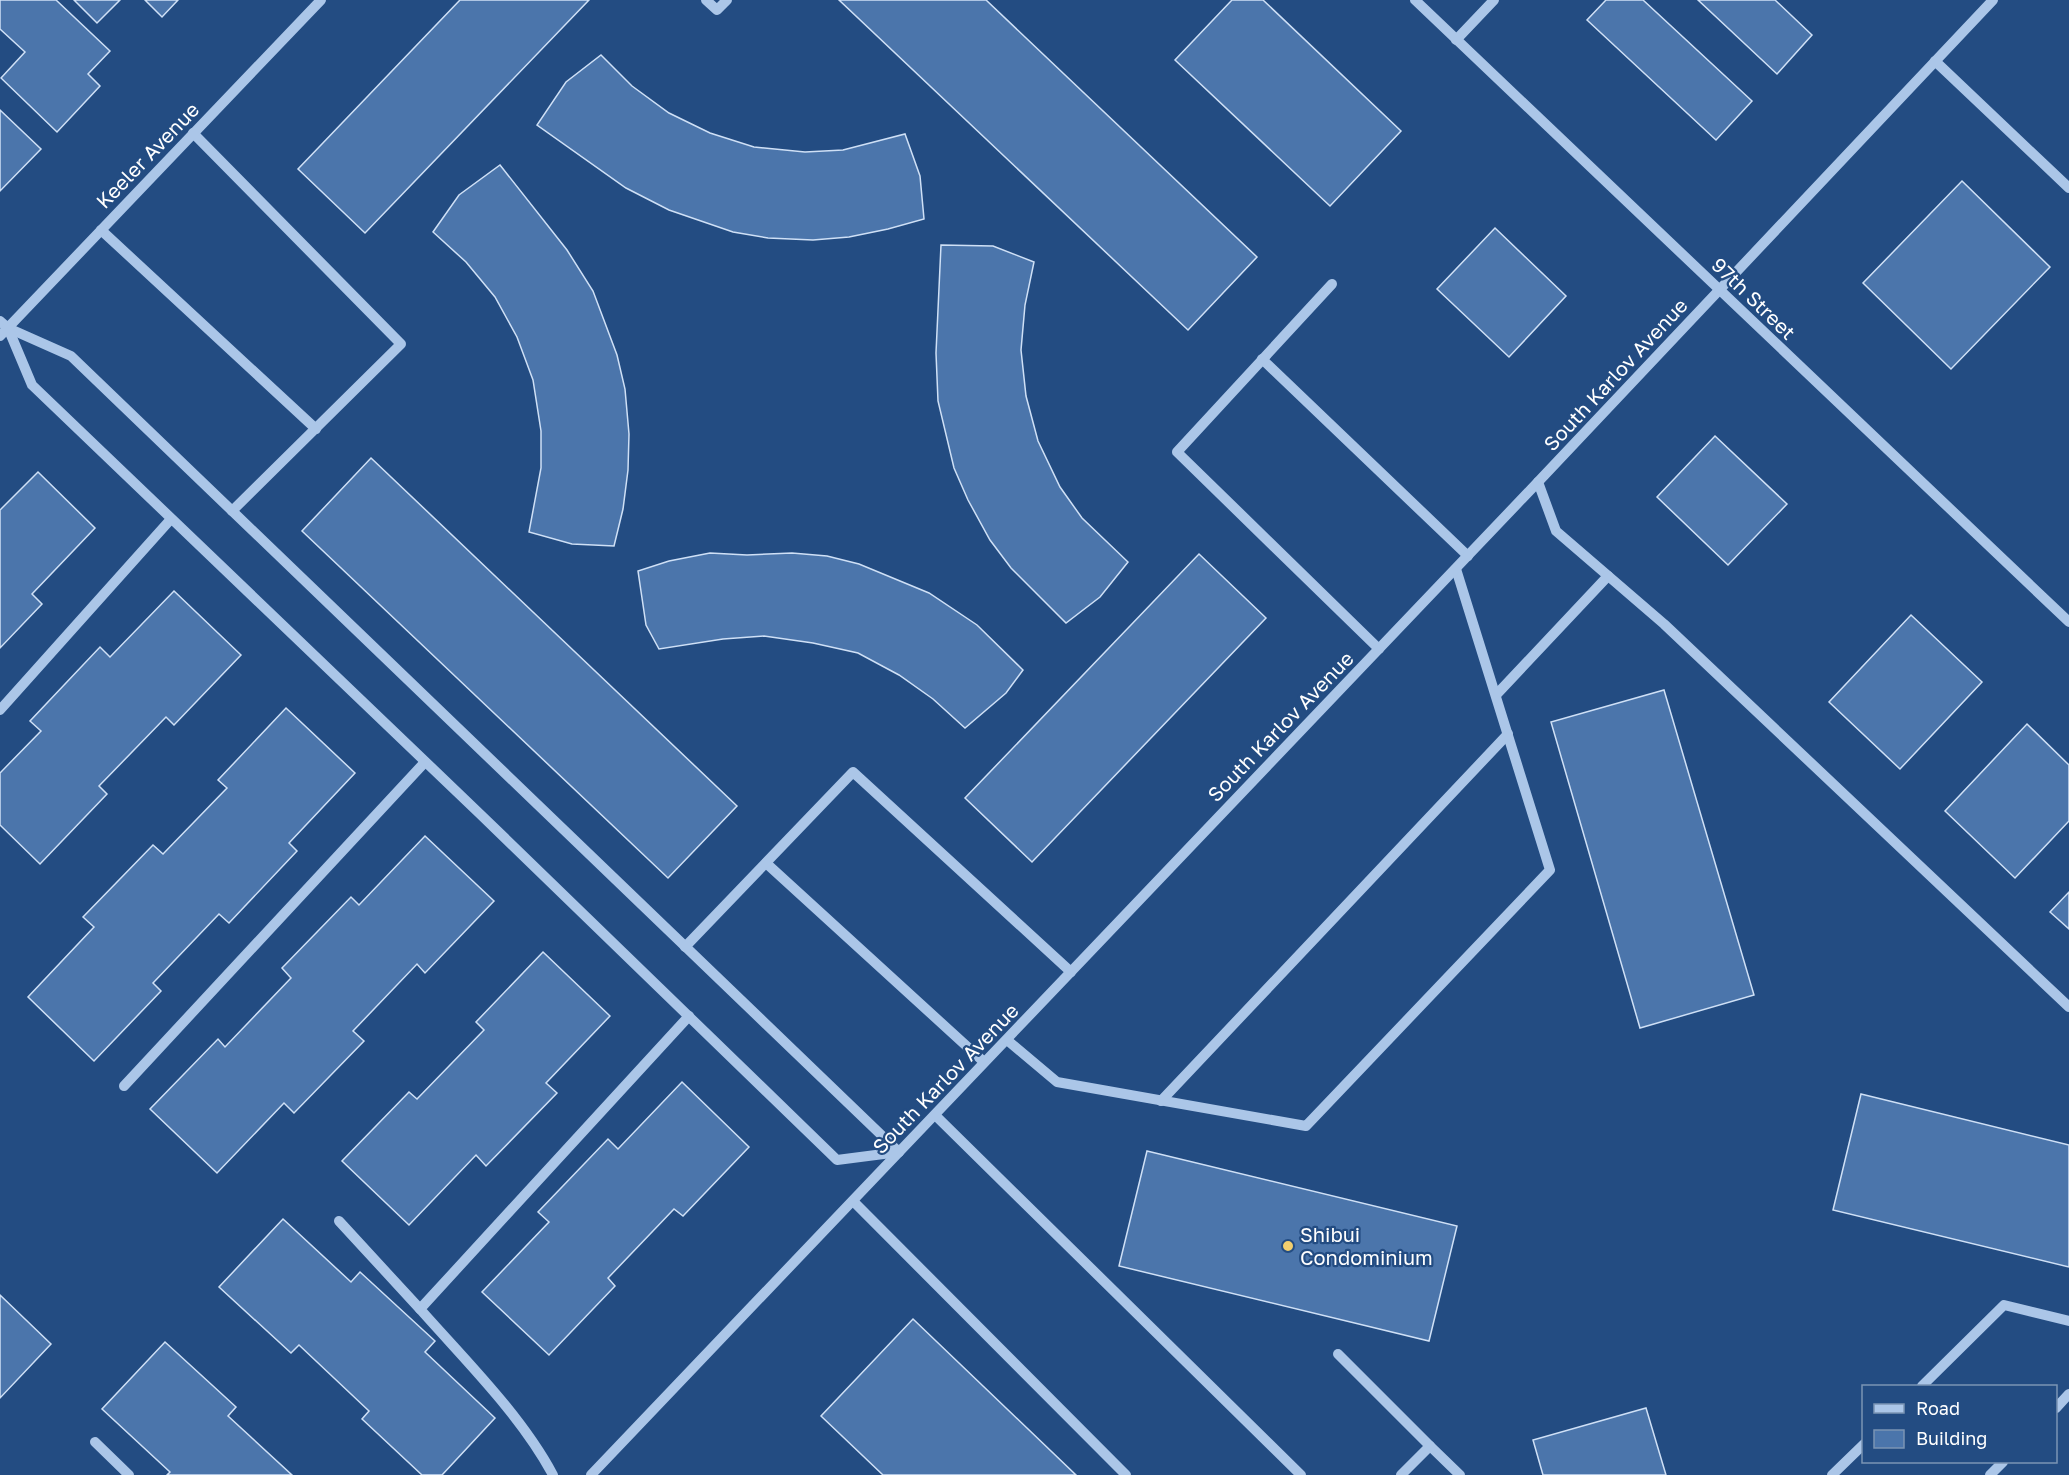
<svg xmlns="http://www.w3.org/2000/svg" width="2069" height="1475" font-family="'Golos Text',sans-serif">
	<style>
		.building { fill: #4b75ab; stroke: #cfe0f6; stroke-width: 1.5 }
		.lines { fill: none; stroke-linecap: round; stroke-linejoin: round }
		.minor { stroke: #abc6e8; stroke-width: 10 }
		.poi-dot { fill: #f2ce6e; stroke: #234c82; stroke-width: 2 }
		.labels { text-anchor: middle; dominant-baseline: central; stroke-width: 4.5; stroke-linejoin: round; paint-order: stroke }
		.street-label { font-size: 20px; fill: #fff; stroke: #234c82 }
		.poi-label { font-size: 20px; fill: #fff; stroke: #234c82; text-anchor: start }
	</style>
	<rect width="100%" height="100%" fill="#234c82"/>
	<g class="building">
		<path d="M 0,0 L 56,0 L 110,51 L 88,74 L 100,86 L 57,132 L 1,78 L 25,52 L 0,29 Z"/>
		<path d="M 74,0 L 120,0 L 97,23 Z"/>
		<path d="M 145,0 L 178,0 L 162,17 Z"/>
		<path d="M 460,0 L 589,0 L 365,233 L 298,169 Z"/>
		<path d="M 839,0 L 986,0 L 1257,257 L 1188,330 Z"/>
		<path d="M 1232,0 L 1263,0 L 1401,131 L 1330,206 L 1175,60 Z"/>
		<path d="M 1606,0 L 1643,0 L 1752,101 L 1716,140 L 1587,20 Z"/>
		<path d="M 1698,0 L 1775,0 L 1812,35 L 1777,74 Z"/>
		<path d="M 601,55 L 632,86 L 669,113 L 710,133 L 754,147 L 805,152 L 843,150 L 905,134 L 920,176 L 924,219 L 888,229 L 849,237 L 813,240 L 768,238 L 733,232 L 669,210 L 626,188 L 537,125 L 566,82 Z"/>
		<path d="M 0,110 L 41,149 L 0,191 Z"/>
		<path d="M 500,165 L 567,250 L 593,291 L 617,355 L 625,389 L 629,434 L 628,470 L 623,509 L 614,546 L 572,544 L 529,532 L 541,468 L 541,431 L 533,380 L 517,337 L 495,297 L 466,262 L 433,232 L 459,195 Z"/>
		<path d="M 1962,181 L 2050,267 L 1951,369 L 1863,283 Z"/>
		<path d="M 1495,228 L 1566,296 L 1509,357 L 1437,289 Z"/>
		<path d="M 941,245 L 993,246 L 1034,262 L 1025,305 L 1021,350 L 1026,396 L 1038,441 L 1060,487 L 1082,518 L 1128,562 L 1100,597 L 1066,623 L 1011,568 L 990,540 L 968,500 L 954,468 L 938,401 L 936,353 Z"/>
		<path d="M 1715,436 L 1787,504 L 1728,565 L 1657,497 Z"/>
		<path d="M 371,458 L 737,806 L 668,878 L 302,531 Z"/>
		<path d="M 38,472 L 95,528 L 32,594 L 42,604 L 0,648 L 0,510 Z"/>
		<path d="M 710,553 L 747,555 L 792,553 L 827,556 L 859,564 L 929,593 L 977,625 L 1023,670 L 1006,693 L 965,728 L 933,699 L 899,675 L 858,653 L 813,643 L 764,636 L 723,639 L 659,649 L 646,625 L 638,571 L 669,561 Z"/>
		<path d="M 1199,554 L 1266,618 L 1032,862 L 965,798 Z"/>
		<path d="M 174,591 L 241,655 L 174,725 L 166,717 L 99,786 L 107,794 L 40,864 L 0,825 L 0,773 L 41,731 L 30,721 L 100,647 L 110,657 Z"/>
		<path d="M 1911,615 L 1982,682 L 1900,769 L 1829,702 Z"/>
		<path d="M 1664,690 L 1754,995 L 1640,1028 L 1551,722 Z"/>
		<path d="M 286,708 L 355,773 L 289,843 L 297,851 L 229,923 L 219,914 L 153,983 L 161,991 L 94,1061 L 28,997 L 94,927 L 83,917 L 153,845 L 163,854 L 227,788 L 218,780 Z"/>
		<path d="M 2027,724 L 2069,765 L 2069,821 L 2015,878 L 1945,811 Z"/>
		<path d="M 425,836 L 494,901 L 425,973 L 417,964 L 353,1031 L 364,1041 L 294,1113 L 284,1103 L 217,1173 L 150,1109 L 218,1039 L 225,1047 L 291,978 L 282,968 L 351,897 L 359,905 Z"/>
		<path d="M 2069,892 L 2069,929 L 2050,912 Z"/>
		<path d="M 543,952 L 610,1016 L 546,1083 L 557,1093 L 486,1166 L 476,1155 L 409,1225 L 342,1161 L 409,1092 L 417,1099 L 484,1030 L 476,1022 Z"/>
		<path d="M 682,1082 L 749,1147 L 683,1216 L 674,1209 L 608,1278 L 615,1286 L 549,1355 L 482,1292 L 549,1222 L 538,1212 L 608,1139 L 618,1149 Z"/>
		<path d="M 1861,1094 L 2069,1145 L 2069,1267 L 1833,1210 Z"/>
		<path d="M 1147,1151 L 1457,1226 L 1429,1341 L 1119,1266 Z"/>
		<path d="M 283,1219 L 351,1282 L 360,1272 L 435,1341 L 425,1352 L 495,1418 L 442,1475 L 422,1475 L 362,1419 L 369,1411 L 299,1345 L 291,1353 L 219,1287 Z"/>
		<path d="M 0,1295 L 51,1344 L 0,1398 Z"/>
		<path d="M 913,1319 L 1076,1475 L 883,1475 L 821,1416 Z"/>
		<path d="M 165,1342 L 236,1407 L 228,1416 L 292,1475 L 167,1475 L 170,1472 L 102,1409 Z"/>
		<path d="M 1646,1408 L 1666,1475 L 1543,1475 L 1533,1440 Z"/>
	</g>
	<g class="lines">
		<g class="minor">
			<path d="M 706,0 L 717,10 L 727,0"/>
			<path d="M 1415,0 L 2069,622"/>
			<path d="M 1456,40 L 1494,0"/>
			<path d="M 1935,61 L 2069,188"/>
			<path d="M 193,133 L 401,344 L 232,511"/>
			<path d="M 101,230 L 316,429"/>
			<path d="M 1332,284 L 1177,452 L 1379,649"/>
			<path d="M 0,321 L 8,328 L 71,356 L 899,1152"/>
			<path d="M 8,328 L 32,385 L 480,814 L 837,1160 L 899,1152"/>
			<path d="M 0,336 L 321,0"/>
			<path d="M 1262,359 L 1468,556"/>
			<path d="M 1538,482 L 1556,531 L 1664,624 L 2069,1007"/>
			<path d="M 1496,695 L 1608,576"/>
			<path d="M 0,710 L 171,519"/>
			<path d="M 766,863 L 984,1062"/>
			<path d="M 685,947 L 853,772 L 1071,972"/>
			<path d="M 1007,1040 L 1057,1082 L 1306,1126 L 1550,870 L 1456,569"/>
			<path d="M 124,1086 L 425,762"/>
			<path d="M 1161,1101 L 1508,734"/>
			<path d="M 935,1115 L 1301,1475"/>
			<path d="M 853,1201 L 1126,1475"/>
			<path d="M 339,1221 L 420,1309"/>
			<path d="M 1338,1354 L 1430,1446"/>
			<path d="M 1922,1386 L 2004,1305 L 2069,1321"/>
			<path d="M 2056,1408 L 2069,1394"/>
			<path d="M 95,1442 L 129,1475"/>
			<path d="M 553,1475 C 521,1415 465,1360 420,1309 L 689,1016"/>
			<path d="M 591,1475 L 1538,482 L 1993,0"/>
			<path d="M 1401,1475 L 1430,1446 L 1460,1475"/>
			<path d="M 1832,1475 L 1864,1444"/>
			<path d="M 1990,1475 L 2003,1462"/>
		</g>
	</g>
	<circle class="poi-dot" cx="1288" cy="1246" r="6"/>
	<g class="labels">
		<g class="street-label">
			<text transform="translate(147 155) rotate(-46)">Keeler Avenue</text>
			<text transform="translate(1754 298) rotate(44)">97th Street</text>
			<text transform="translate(1615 374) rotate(-47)">South Karlov Avenue</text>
			<text transform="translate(1280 726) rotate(-46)">South Karlov Avenue</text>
			<text transform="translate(945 1078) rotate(-46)">South Karlov Avenue</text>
		</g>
		<g class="poi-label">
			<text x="1300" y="1234">Shibui<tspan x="1300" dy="23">Condominium</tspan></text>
		</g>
	</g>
	<rect x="1862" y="1385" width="195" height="78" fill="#234c82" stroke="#7b94b4" stroke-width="1.5"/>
	<rect x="1874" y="1404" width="30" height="9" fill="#abc6e8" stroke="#7b94b4" stroke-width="1.5"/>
	<text x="1916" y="1415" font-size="18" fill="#ffffff">Road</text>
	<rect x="1874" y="1430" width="30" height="18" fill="#4b75ab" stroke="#7b94b4" stroke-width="1.5"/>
	<text x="1916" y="1445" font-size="18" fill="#ffffff">Building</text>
</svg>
